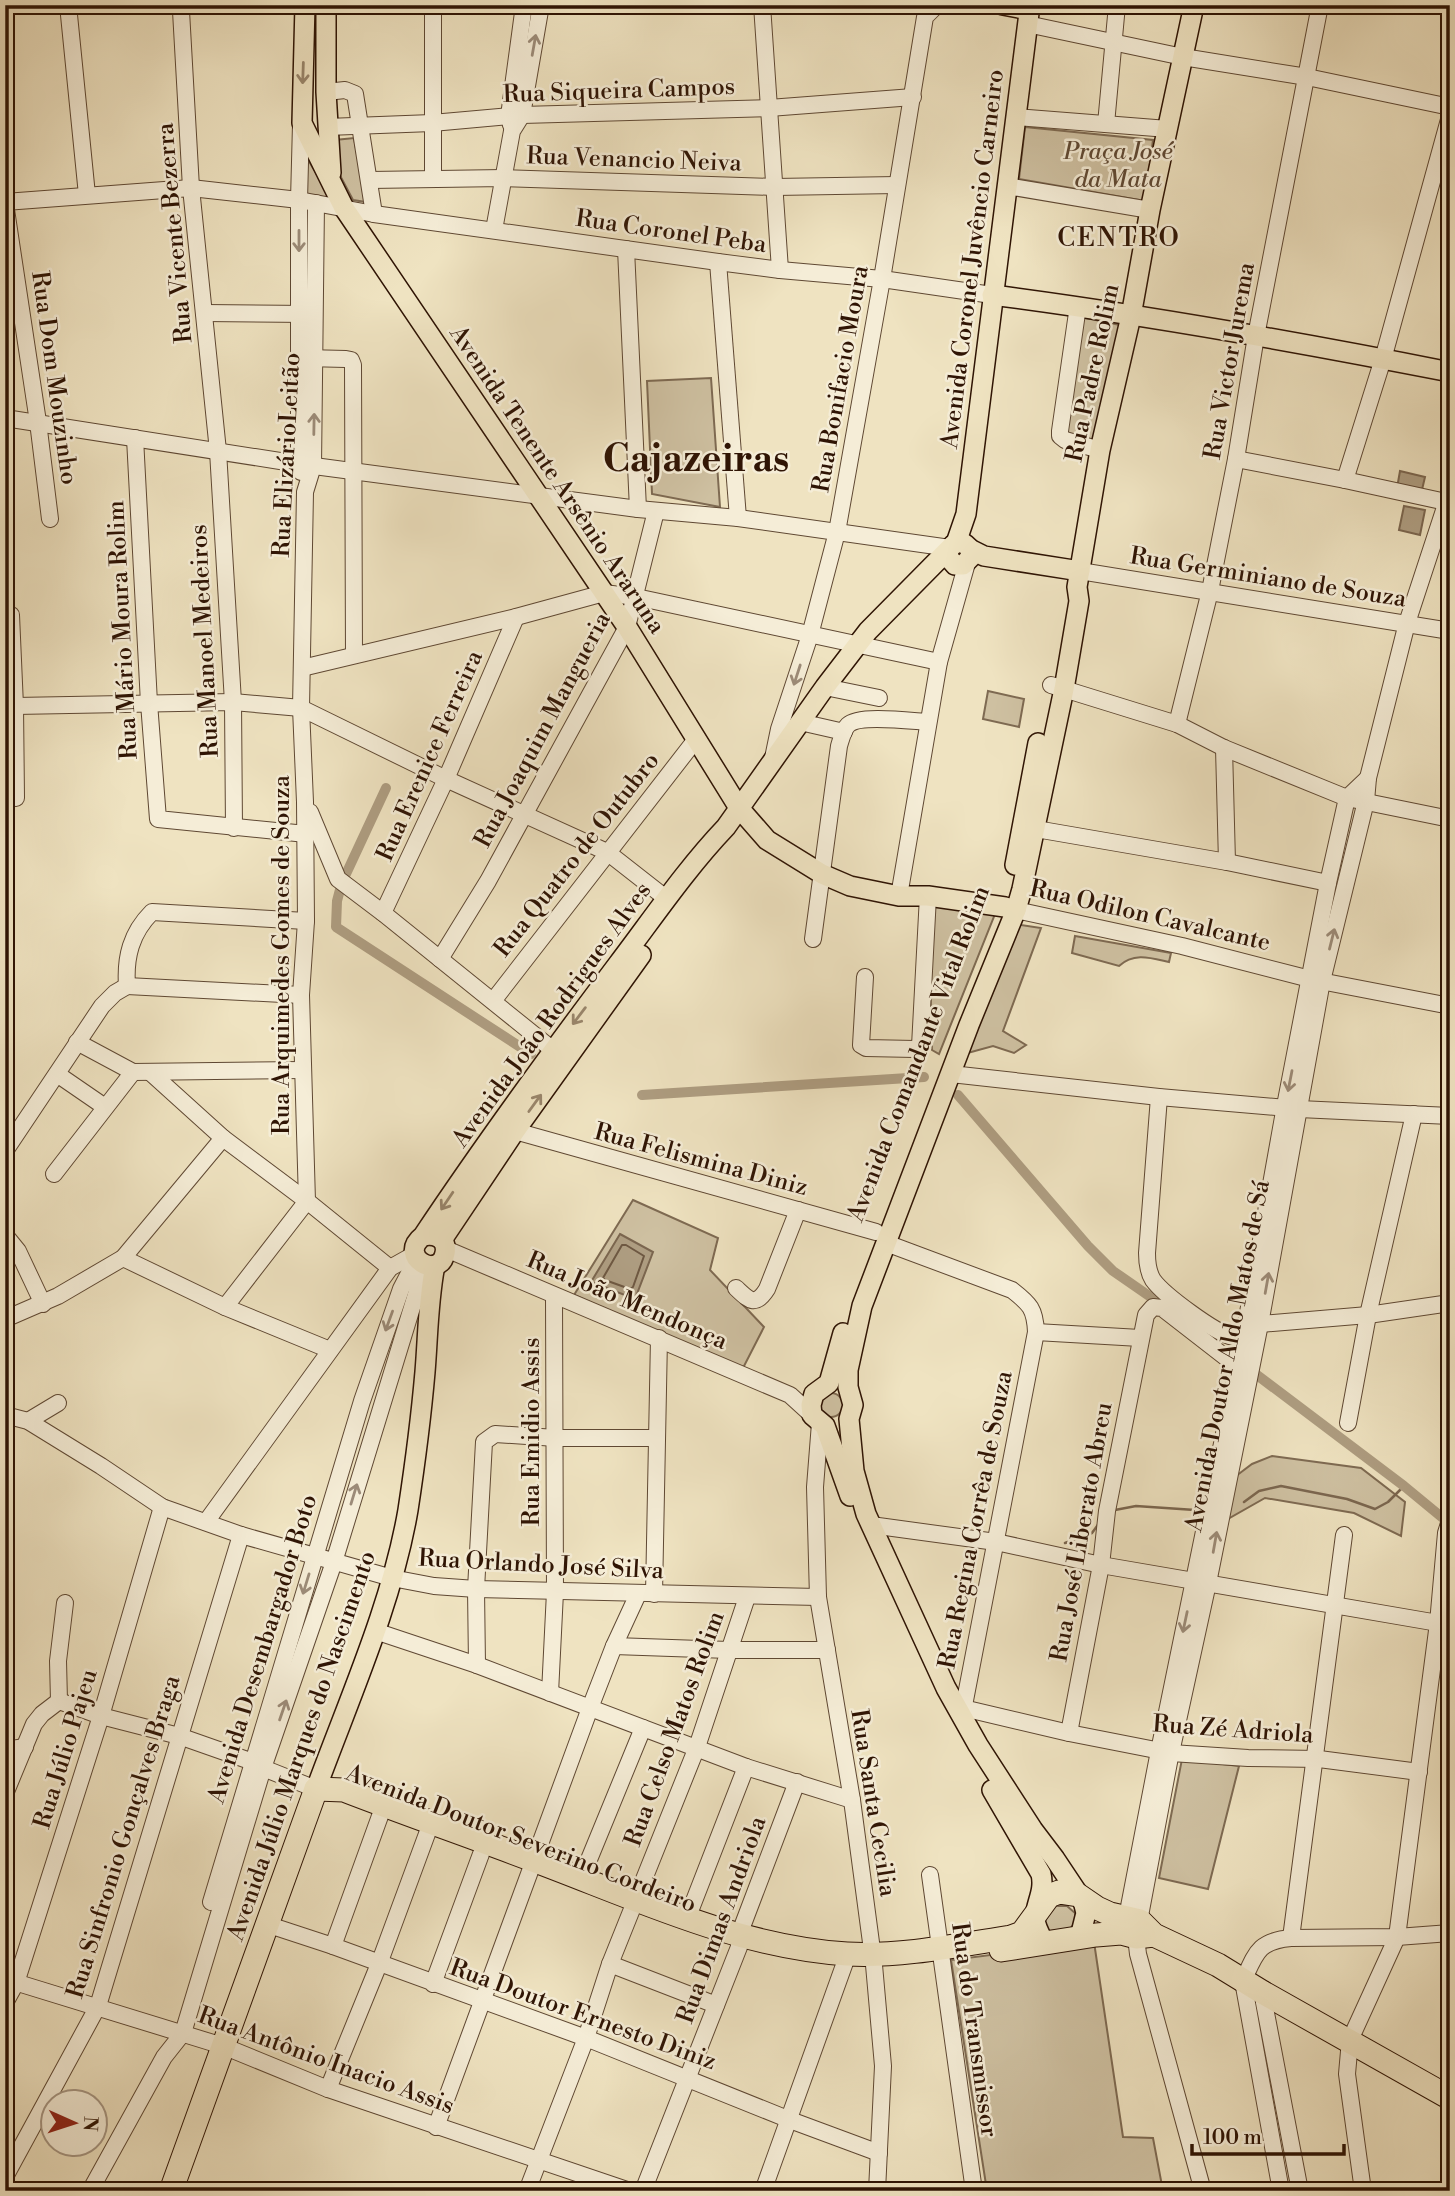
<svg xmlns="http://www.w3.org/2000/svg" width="1455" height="2196" font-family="'Libre Bodoni',serif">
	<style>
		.green { fill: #cec0a1; stroke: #7e6a52; stroke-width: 2 }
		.water { fill: #ae9d81; stroke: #7b664f; stroke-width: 2 }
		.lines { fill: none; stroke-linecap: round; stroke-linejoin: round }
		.shore { stroke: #6e5842; stroke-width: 2 }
		.stream { stroke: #7b664f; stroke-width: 2.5 }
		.canal { stroke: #ae9d81; stroke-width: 10 }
		.minor-casing { stroke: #5f4833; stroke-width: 18 }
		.major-casing { stroke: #2f1404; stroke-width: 22 }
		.highway-casing { stroke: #2f1404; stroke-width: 25 }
		.minor { stroke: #f5edd7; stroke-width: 16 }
		.major { stroke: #efe3c1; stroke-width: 19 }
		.highway { stroke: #efe3c1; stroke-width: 23 }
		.oneway { stroke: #9c8b78 }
		.oneway2 { stroke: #99866c }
		.labels { text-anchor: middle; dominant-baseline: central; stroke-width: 5; stroke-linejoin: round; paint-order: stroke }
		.street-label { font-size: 24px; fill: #2f1404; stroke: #f5edd7 }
		.park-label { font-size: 24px; font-style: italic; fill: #5f4833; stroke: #f5edd7 }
		.neighbourhood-label { font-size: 26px; letter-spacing: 2px; fill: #2f1404; stroke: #f5edd7 }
		.town-label { font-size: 38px; font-weight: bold; fill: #2f1404; stroke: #f5edd7 }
	</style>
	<rect width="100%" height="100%" fill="#efe3c1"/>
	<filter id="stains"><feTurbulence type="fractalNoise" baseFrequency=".00286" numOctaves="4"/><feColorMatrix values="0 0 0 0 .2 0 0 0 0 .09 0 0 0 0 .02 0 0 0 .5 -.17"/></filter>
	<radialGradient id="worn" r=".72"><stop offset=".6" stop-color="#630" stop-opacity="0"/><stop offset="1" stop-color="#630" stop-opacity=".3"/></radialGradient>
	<g class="green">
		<path d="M 1025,127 L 1153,140 L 1145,201 L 1019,179 Z"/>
		<path d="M 354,138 L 366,202 L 353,200 L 335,166 L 335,140 Z"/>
		<path d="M 307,158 L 322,183 L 335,199 L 305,194 Z"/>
		<path d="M 1081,317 L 1120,325 L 1095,442 L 1062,436 Z"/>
		<path d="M 711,378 L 720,507 L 652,494 L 647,381 Z"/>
		<path d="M 988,691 L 1024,699 L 1019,727 L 983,719 Z"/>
		<path d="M 928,902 L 995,914 L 939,1054 L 932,1050 Z"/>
		<path d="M 1014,924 L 1041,928 L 1003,1031 L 1026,1045 L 1014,1053 L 993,1046 L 964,1054 Z"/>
		<path d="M 1075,936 L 1171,953 L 1169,962 C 1151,958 1134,952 1119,966 L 1072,953 Z"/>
		<path d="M 633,1200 L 718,1238 L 710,1270 L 764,1327 L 742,1370 L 574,1295 Z"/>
		<circle cx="831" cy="1405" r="12"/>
		<path d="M 1272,1456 L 1361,1468 L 1405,1502 L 1401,1536 L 1354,1513 L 1265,1498 L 1219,1524 L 1236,1476 L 1252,1464 Z"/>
		<path d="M 1182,1759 L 1239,1766 L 1208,1889 L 1159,1878 Z"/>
		<path d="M 1056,1906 L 1067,1906 L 1075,1913 L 1076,1922 L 1069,1930 L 1048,1931 L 1042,1913 Z"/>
		<path d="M 1094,1942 L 1123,2137 L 1153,2138 L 1163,2191 L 987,2191 L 951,1960 Z"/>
	</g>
	<g class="water">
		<path d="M 1400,471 L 1425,477 L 1421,494 L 1397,488 Z"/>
		<path d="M 1404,506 L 1425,510 L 1420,535 L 1399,530 Z"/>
		<path d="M 620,1234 L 653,1252 L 635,1299 L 591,1282 Z"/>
	</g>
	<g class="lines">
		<path class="shore" d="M 622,1245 L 626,1245 L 644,1256 L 633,1287 L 630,1289 L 605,1280 L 603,1278 Z"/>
		<g class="stream">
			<path d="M 1244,1502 L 1259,1491 L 1281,1486 L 1347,1499 L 1375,1509 L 1388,1502 L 1404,1486"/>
			<path d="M 1115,1510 L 1136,1506 L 1195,1510"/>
			<path d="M 1065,1543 L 1092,1533 L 1100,1522"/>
		</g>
		<g class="canal">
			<path d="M 346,874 L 386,788"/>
			<path d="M 342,882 L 337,901 L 336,927 L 531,1054"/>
			<path d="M 642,1095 L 924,1077"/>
			<path d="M 958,1095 L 1088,1246 L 1113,1271 L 1165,1307"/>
			<path d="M 1249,1369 L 1404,1486 L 1444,1519"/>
		</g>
		<defs>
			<g id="minor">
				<path d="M 68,5 L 87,195"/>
				<path d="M 183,5 L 181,11 L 191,188 L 218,451 L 233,702 L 234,828"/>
				<path d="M 433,5 L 433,178"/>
				<path d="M 762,5 L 780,270"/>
				<path d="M 1027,24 L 1183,57 L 1307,77 L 1450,107"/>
				<path d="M 326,92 L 345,90 L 355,94 L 374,214"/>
				<path d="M 1015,117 L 1168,129"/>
				<path d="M 1106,124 L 1117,5"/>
				<path d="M 511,125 L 509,116 L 524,5"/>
				<path d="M 327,127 L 432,123 L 522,115 L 769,108 L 913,97"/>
				<path d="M 370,180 L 504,178 L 775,187 L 897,185"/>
				<path d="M 1007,186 L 1150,210"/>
				<path d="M 5,202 L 191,188 L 299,200 L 374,214 L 718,262 L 780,270 L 882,279 L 992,295"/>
				<path d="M 5,203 L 38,422 L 50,519"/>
				<path d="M 494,230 L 512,131 L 522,115 L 541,5"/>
				<path d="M 626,249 L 638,509"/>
				<path d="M 718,262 L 738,518"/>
				<path d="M 1078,306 L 1060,431 L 1060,436 L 1065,440 L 1100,450"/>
				<path d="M 204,313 L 309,314"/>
				<path d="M 305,358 L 346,359 L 351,360 L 353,365 L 354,655"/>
				<path d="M 5,418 L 299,464 L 638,509 L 738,518 L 950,548"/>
				<path d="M 135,438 L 149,703 L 158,819 L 306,834"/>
				<path d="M 1236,459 L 1345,480 L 1446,502"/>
				<path d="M 301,472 L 299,464 L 299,200 L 301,124"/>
				<path d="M 1345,480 L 1383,359 L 1450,116"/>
				<path d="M 1080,571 L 1450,631"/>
				<path d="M 11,615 L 15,706 L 16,798"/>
				<path d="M 302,668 L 516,617 L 604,593 L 636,597 L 939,662"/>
				<path d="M 1051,685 L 1177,724 L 1224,748 L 1347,798 L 1450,819"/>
				<path d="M 825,687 L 879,698"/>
				<path d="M 15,706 L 233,702 L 301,708 L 446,779 L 607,852 L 667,899"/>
				<path d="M 800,722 L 844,732"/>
				<path d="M 1177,724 L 1210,591 L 1236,459 L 1256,336 L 1320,5"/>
				<path d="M 1224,748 L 1227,862"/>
				<path d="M 773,758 L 779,729 L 810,635 L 837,532 L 882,279 L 925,17 L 937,5"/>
				<path d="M 310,812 L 338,879 L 383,913 L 553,1050"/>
				<path d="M 1036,829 L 1227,862 L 1328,883"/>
				<path d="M 899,896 L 939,662 L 967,563"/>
				<path d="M 1016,910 L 1182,946 L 1310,979 L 1450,1006"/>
				<path d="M 383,913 L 446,779 L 516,617"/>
				<path d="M 813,939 L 839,746 C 841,740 843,730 848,725 C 859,714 911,721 928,722"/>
				<path d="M 440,959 L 488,881 L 627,627 L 656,511"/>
				<path d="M 865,977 L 861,1045 L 866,1048 L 915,1049 L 920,1046 L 928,896"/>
				<path d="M 127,986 C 125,957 131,933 152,912 L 306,921"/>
				<path d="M 127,986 L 301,995"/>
				<path d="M 493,1001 L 697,738"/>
				<path d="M 77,1042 L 133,1072 L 303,1070"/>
				<path d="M 150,1072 L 223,1138 L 307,1201 L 390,1268"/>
				<path d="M 57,1074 L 105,1107"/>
				<path d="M 951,1074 L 1159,1097 L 1299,1109 L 1450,1116"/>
				<path d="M 1159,1097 L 1147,1253 C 1147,1262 1148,1272 1153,1280 C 1164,1295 1215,1333 1233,1337 C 1236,1338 1240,1338 1244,1338"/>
				<path d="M 515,1131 L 876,1232"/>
				<path d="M 5,1151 L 102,1006 L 115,993 L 127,986"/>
				<path d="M 54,1174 L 133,1072"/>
				<path d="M 307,1201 L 301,995 L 306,921 L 305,802 L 301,708 L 305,492 L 313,466 L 316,203"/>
				<path d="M 5,1235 L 18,1251 L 43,1304"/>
				<path d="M 886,1243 L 1012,1290 C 1030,1304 1035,1309 1036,1332 L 962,1716"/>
				<path d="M 446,1249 L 790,1395 L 812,1415"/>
				<path d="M 123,1258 L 225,1307 L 330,1350"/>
				<path d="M 736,1288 C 749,1300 755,1308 767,1289 L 798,1210"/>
				<path d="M 225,1307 L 307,1201"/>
				<path d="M 5,1319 L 58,1296 L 123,1258 L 223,1138"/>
				<path d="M 1260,1324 L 1368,1315 L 1450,1303"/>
				<path d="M 1036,1332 L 1140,1338"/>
				<path d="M 5,1415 L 28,1421 L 101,1466 L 162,1507 L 241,1535 L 392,1578 L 434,1586 L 476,1589 L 818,1597"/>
				<path d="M 28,1421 L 58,1403"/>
				<path d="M 820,1423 L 815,1487 L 818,1597 L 852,1800 L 874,1965 L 883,2066 L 877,2191"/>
				<path d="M 1348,1423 L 1368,1315 L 1414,1114"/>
				<path d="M 206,1522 L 390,1268 L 415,1254"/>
				<path d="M 871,1525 L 996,1542 L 1101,1565 L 1438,1623"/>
				<path d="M 654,1594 L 659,1338"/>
				<path d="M 375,1631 L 477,1665 L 746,1767 L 852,1800"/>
				<path d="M 614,1646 L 729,1650 L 827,1650"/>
				<path d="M 477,1665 L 476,1589 L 484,1442 L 495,1434 L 556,1438 L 657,1438"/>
				<path d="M 550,1693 L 555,1592 L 554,1296"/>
				<path d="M 59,1701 L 101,1716 L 179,1736 L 253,1762 L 263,1768 L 316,1789"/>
				<path d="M 59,1701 L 58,1661 L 65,1603"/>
				<path d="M 963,1708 L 1069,1733 L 1171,1753 L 1248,1758 L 1319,1759 L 1419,1772"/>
				<path d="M 1069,1733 L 1101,1565 L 1107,1511 L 1146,1315 L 1153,1307 L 1162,1308 L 1238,1367"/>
				<path d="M 5,1750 L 25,1747"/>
				<path d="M 5,1794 L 34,1724 L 42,1714 L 59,1701"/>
				<path d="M 930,1875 L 974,2191"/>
				<path d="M 581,1879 L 643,1728"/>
				<path d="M 211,1902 L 362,1401 L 401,1289 L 417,1258"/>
				<path d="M 1127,1917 L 1159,1751 L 1242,1346 L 1285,1106 L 1328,883 L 1347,798 L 1368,778"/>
				<path d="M 687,1919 L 746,1767"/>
				<path d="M 269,1925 L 333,1946 L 586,2038 L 790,2120 L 879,2153"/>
				<path d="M 1291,1938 L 1344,1535"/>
				<path d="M 333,1946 L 380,1816"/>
				<path d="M 610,1964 L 716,2005"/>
				<path d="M 5,1979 L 223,2046 L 328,2089 L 630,2191"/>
				<path d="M 433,1984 L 481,1854"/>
				<path d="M 1262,1992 L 1300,2191"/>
				<path d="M 5,2003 L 16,1983 L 101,1716 L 162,1507"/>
				<path d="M 328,2089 L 379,1964 L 431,1823"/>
				<path d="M 436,2127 L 590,1708 L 614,1646 L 638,1594"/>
				<path d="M 5,2177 L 98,2006 L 241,1535"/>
				<path d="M 90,2191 L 164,2057 L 183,2033 L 263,1768 L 334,1562 L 425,1265"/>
				<path d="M 527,2191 L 586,2038 L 610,1964 L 697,1747 L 747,1597"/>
				<path d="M 643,2191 L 739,1947 L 739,1935 L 797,1782"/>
				<path d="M 763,2191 L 848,1954"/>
				<path d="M 1203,2191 L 1138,1954 L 1136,1937 L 1170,1757 L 1208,1583 L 1260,1324 L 1322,981 L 1366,801 L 1368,778 L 1407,623 L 1450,492"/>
				<path d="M 1281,2191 L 1243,1981 C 1256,1953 1258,1941 1291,1938 L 1397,1937 L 1450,1933"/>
				<path d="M 1363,2191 L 1347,2074 L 1350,2040 L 1397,1937 L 1438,1623 L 1446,1533 L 1450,1520"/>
			</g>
			<g id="major">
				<path d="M 305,5 L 302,123 L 344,208 L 627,627 L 739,808 L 767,840 L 822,874 L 850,886 L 899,896 L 928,896 L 1005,907 L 1016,910"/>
				<path d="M 326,5 L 326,92 L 331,173"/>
				<path d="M 1003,5 L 1029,10"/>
				<path d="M 992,295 C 1146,315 1298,342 1450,372"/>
				<path d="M 956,543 L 966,514 L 1030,5"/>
				<path d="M 970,549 L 984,556 L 1080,571"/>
				<path d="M 1015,865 L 1038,743"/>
				<path d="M 423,1236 C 435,1233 448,1239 445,1253 C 440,1281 396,1257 423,1236 C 485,1143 551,1053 618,964 C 653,918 686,869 726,827 L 825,687 L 868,631 L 953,545 C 963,539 971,546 971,557 L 963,565 L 955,565 L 948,557 L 949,550"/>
				<path d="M 442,1240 L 515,1131 L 641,955"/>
				<path d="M 843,1333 L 829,1383 L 814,1394 L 811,1405 L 812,1415 L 825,1426 L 850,1496"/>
				<path d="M 316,1789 C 349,1699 392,1604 408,1510 C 415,1464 421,1418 425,1372 C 428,1336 428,1300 435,1265"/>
				<path d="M 992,1790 L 1041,1874 C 1045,1891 1036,1902 1035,1918 C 1035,1927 1041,1936 1045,1944"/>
				<path d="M 1080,1937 L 1086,1913 L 1083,1901 L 1055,1859 L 1033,1830 L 978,1745 L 946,1688 L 866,1514 L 854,1471 L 849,1419 L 853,1405 L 848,1387 L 848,1370 L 862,1306 L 969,1025 L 1016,910 L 1022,889 L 1064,689 L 1079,601 L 1077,587 L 1100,450 L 1131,316 L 1150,210 L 1194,5"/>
			</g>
			<g id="highway">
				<path d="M 316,1789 L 344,1790 C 406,1814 470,1836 533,1860 C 635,1898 737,1947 847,1954 C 900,1957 959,1945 1011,1937 L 1022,1933 L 1049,1896 L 1059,1892 L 1078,1895 L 1097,1908 L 1110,1914 L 1140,1921 L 1154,1935 L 1218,1965 L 1262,1992 L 1450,2098"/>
				<path d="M 1001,1950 L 1096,1935 L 1121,1933 L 1136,1937 L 1154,1935"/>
				<path d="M 171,2191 L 316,1789"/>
			</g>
		</defs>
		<use href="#minor" class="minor-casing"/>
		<use href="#major" class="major-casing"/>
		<use href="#highway" class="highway-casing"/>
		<use href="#minor" class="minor"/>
		<use href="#major" class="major"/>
		<use href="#highway" class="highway"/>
	</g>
	<defs><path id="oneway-shaft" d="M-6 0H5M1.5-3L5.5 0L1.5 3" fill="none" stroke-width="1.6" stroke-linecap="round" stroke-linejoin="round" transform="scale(1.75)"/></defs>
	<g class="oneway">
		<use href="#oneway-shaft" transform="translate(534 45) rotate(-80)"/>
		<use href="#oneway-shaft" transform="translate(299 241) rotate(90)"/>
		<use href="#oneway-shaft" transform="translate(314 424) rotate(-89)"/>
		<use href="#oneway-shaft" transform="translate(797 675) rotate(108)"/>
		<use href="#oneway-shaft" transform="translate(1332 939) rotate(-76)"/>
		<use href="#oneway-shaft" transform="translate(1290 1081) rotate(101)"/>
		<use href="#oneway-shaft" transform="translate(1267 1283) rotate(-80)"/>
		<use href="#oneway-shaft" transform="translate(389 1321) rotate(110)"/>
		<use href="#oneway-shaft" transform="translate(354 1494) rotate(-73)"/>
		<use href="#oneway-shaft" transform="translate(1215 1542) rotate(-80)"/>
		<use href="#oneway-shaft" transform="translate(306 1584) rotate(107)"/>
		<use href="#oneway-shaft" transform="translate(1185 1622) rotate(102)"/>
		<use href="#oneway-shaft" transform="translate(283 1710) rotate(-71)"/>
	</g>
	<g class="oneway2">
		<use href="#oneway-shaft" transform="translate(303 73) rotate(92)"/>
		<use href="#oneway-shaft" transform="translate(579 1016) rotate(127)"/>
		<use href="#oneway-shaft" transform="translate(535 1103) rotate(-54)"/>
		<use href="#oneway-shaft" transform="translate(447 1201) rotate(124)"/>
	</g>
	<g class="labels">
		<g class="street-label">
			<text transform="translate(619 91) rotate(-2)">Rua Siqueira Campos</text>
			<text transform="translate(634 160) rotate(2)">Rua Venancio Neiva</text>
			<text transform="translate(671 232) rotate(8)">Rua Coronel Peba</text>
			<text transform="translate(175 233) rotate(-95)">Rua Vicente Bezerra</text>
			<text transform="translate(973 259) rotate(-83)">Avenida Coronel Juvêncio Carneiro</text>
			<text transform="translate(1230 361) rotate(-80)">Rua Victor Jurema</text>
			<text transform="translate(1093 373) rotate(-78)">Rua Padre Rolim</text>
			<text transform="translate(54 378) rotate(82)">Rua Dom Mouzinho</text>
			<text transform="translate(841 379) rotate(-80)">Rua Bonifacio Moura</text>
			<text transform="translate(287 455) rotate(-87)">Rua ElizárioLeitão</text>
			<text transform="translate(557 480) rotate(56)">Avenida Tenente Arsênio Araruna</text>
			<text transform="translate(1268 578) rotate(9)">Rua Germiniano de Souza</text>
			<text transform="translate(123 630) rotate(-93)">Rua Mário Moura Rolim</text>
			<text transform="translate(205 641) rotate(-93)">Rua Manoel Medeiros</text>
			<text transform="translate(543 730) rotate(-62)">Rua Joaquim Mangueria</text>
			<text transform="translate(430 756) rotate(-66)">Rua Erenice Ferreira</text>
			<text transform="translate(577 855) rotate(-52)">Rua Quatro de Outubro</text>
			<text transform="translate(1150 916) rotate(13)">Rua Odilon Cavalcante</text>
			<text transform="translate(282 955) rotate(-90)">Rua Arquimedes Gomes de Souza</text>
			<text transform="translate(552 1015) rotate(-54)">Avenida João Rodrigues Alves</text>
			<text transform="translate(919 1054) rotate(-69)">Avenida Comandante Vital Rolim</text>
			<text transform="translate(701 1160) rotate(15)">Rua Felismina Diniz</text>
			<text transform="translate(627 1301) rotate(23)">Rua João Mendonça</text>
			<text transform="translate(1228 1356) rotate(-79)">Avenida Doutor Aldo Matos de Sá</text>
			<text transform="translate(532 1432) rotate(-90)">Rua Emidio Assis</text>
			<text transform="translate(976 1520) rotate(-79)">Rua Regina Corrêa de Souza</text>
			<text transform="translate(1082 1532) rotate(-80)">Rua José Liberato Abreu</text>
			<text transform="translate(541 1565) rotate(3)">Rua Orlando José Silva</text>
			<text transform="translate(263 1649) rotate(-73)">Avenida Desembargador Boto</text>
			<text transform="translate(675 1729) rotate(-70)">Rua Celso Matos Rolim</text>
			<text transform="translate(1233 1730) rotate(4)">Rua Zé Adriola</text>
			<text transform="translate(302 1746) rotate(-71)">Avenida Júlio Marques do Nascimento</text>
			<text transform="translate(66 1749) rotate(-73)">Rua Júlio Pajeu</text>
			<text transform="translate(873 1803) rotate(81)">Rua Santa Cecilia</text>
			<text transform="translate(124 1837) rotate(-73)">Rua Sinfronio Gonçalves Braga</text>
			<text transform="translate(521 1839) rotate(21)">Avenida Doutor Severino Cordeiro</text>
			<text transform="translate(722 1920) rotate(-70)">Rua Dimas Andriola</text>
			<text transform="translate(583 2015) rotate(20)">Rua Doutor Ernesto Diniz</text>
			<text transform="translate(974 2030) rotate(82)">Rua do Transmissor</text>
			<text transform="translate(326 2061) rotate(20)">Rua Antônio Inacio Assis</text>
		</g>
		<g class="park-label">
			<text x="1118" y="152">Praça José<tspan x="1118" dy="28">da Mata</tspan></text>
		</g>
		<g class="neighbourhood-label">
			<text x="1119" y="238">CENTRO</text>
		</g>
		<g class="town-label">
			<text x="696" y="459">Cajazeiras</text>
		</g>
	</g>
	<rect width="1455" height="2196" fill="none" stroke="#efe3c1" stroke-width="28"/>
	<rect x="7" y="7" width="1441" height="2182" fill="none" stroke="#2f1404" stroke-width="3.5"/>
	<rect x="14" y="14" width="1427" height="2168" fill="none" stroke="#2f1404" stroke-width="2"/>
	<g transform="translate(74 2123) rotate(93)"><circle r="33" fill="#f5edd7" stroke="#a69683" stroke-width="2"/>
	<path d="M0-5L12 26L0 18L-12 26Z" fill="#8f2418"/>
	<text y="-10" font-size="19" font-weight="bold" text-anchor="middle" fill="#2f1404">N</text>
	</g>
	<path d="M1192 2144v10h152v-10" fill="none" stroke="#2f1404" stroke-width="3.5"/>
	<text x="1203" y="2144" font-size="21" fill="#2f1404" stroke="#f5edd7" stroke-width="5" paint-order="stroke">100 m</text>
	<rect width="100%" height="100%" filter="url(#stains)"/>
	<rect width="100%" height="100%" fill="url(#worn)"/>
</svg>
